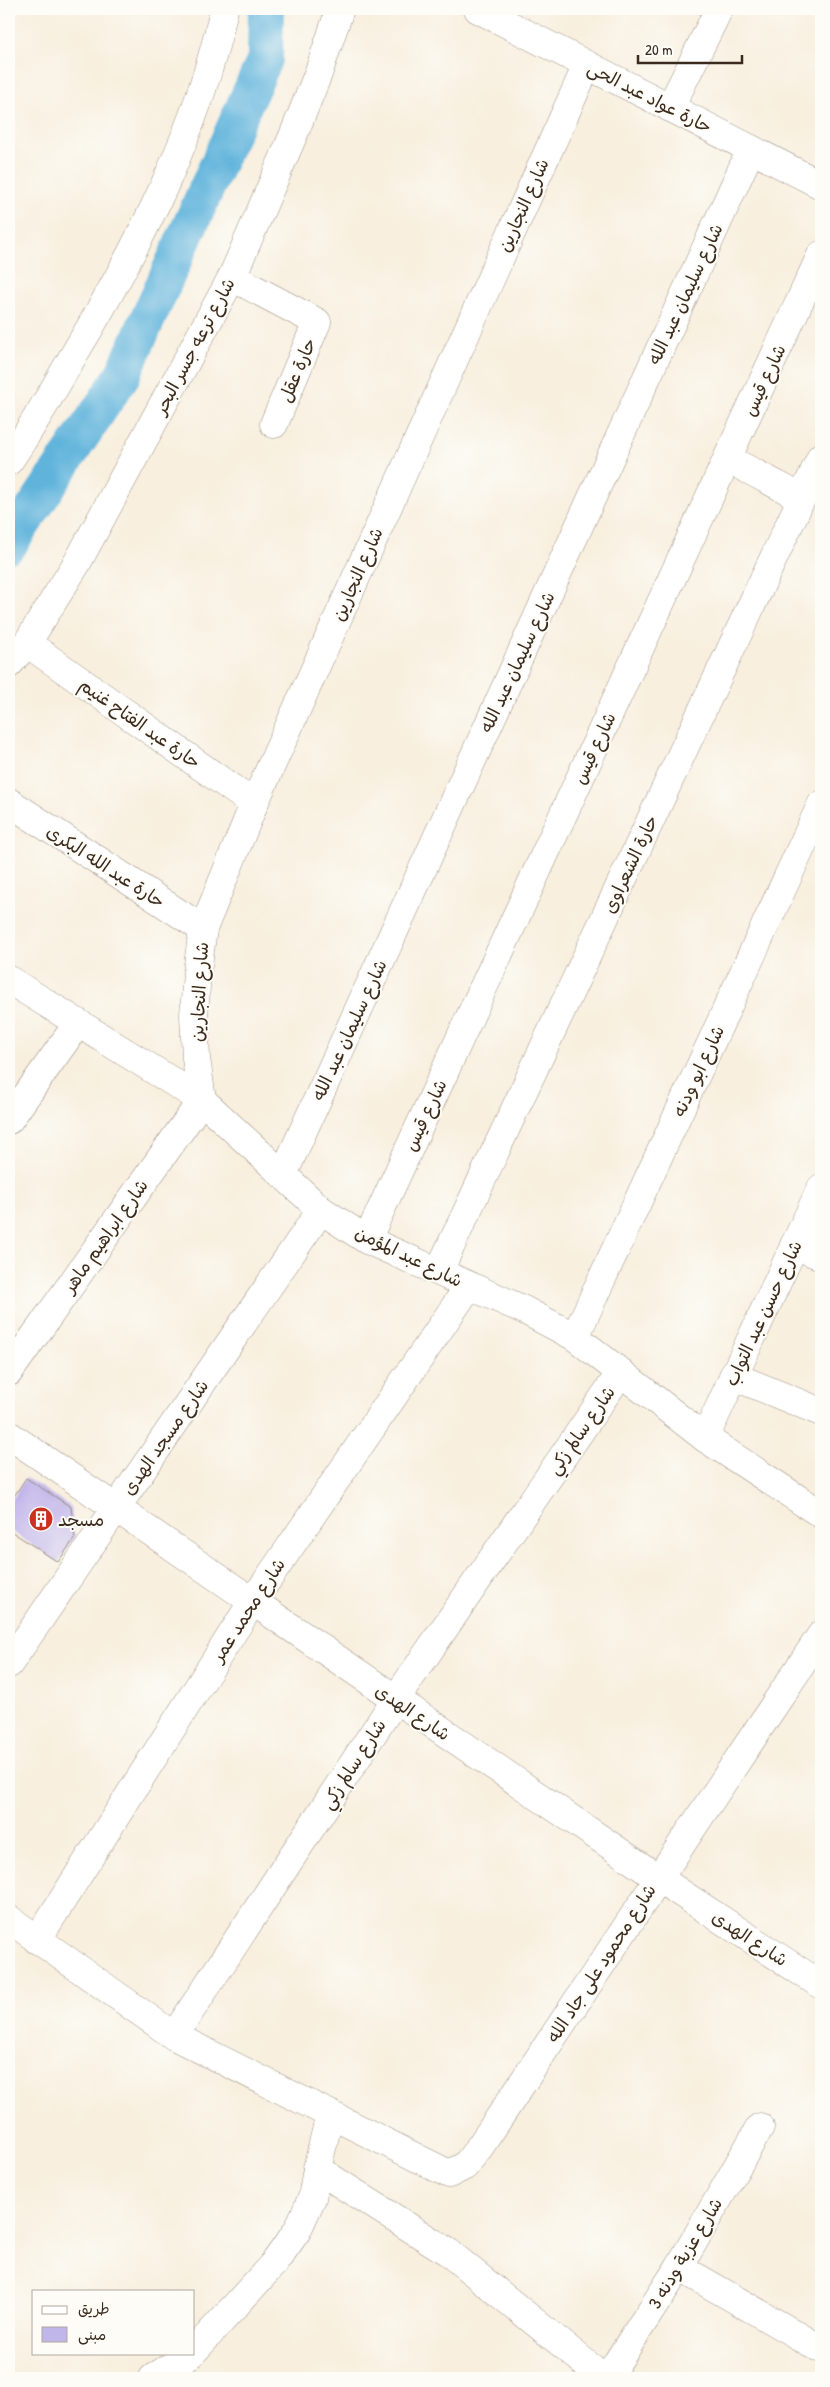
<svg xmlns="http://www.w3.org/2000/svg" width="830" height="2387" font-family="'Patrick Hand','Playpen Sans Arabic',sans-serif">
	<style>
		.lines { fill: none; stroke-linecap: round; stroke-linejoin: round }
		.canal { stroke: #60b4dc; stroke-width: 36 }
		.building { fill: #c1b6ea }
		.minor-casing { stroke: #9a8c7e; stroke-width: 29 }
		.minor { stroke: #fff; stroke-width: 28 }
		.labels { text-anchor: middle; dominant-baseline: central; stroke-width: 4; stroke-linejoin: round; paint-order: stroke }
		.street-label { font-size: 18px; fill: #3b2a1e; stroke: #fdfcf7 }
		.poi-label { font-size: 18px; fill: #3b2a1e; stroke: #fdfcf7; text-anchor: start }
	</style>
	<rect width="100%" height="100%" fill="#fdfcf7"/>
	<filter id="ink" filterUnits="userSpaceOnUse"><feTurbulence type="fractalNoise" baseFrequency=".02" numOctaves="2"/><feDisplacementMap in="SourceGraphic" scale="10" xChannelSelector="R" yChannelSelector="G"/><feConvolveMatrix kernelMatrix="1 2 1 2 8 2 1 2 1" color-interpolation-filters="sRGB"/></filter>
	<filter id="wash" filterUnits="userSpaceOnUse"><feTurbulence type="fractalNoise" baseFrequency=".0096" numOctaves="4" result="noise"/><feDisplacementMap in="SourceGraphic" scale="20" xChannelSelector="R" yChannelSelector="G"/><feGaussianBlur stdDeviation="1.12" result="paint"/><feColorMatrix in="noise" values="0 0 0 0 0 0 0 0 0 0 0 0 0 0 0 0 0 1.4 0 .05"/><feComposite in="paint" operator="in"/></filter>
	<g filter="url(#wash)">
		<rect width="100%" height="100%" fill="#f8efde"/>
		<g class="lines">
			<path class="canal" d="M 9,545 L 122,376 L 265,59 L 266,9"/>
		</g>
		<g id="blocks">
			<path class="building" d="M 26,1478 L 71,1507 L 75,1538 L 58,1562 L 9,1530 L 9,1504 Z"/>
		</g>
	</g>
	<g filter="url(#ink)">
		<use href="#blocks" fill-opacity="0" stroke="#9a8c7e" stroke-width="1"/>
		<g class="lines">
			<defs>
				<g id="minor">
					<path d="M 478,9 L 821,185"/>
					<path d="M 670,108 L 719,9"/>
					<path d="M 232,277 L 317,322 L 274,424"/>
					<path d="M 728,459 L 802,498"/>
					<path d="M 9,461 C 32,428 52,392 72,358 C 137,250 198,132 224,9"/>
					<path d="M 27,643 L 254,804"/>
					<path d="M 9,664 L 27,643 L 77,563 L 232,277 L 293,136 L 318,74 L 340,9"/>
					<path d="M 9,802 L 203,929"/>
					<path d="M 9,980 L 202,1100 L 321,1210 L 367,1240 L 524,1310 L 575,1337 L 705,1438 L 821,1514"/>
					<path d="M 9,1120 L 78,1023"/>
					<path d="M 283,1175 L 751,149"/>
					<path d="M 367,1240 L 821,255"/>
					<path d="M 794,1245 L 821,1256"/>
					<path d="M 439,1271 L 821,457"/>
					<path d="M 575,1337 L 821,805"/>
					<path d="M 9,1372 L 202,1100 L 196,1058 L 194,1015 L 197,972 L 203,929 L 254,804 L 587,65"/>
					<path d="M 733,1376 L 821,1412"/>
					<path d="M 9,1435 L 658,1878 L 821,1985"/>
					<path d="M 705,1438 L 821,1188"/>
					<path d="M 9,1664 L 321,1210"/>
					<path d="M 9,1919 L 174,2036 L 449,2174 L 465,2166 L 481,2145 L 821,1635"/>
					<path d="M 37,1940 L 253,1601 L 469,1286"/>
					<path d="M 174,2036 L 395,1700 L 621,1372"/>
					<path d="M 330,2114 L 317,2169 L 448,2252 L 604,2378"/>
					<path d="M 679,2267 L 821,2349"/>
					<path d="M 194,2351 L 275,2262 L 297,2231 L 312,2198 L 317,2169"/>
					<path d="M 153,2378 L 192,2353"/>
					<path d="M 607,2378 L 679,2267 L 760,2127"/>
				</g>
			</defs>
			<use href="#minor" class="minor-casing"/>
			<use href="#minor" class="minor"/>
		</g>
	</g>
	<defs>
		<symbol id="building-disc" viewBox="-11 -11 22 22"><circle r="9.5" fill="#c8321e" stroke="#fdfcf7"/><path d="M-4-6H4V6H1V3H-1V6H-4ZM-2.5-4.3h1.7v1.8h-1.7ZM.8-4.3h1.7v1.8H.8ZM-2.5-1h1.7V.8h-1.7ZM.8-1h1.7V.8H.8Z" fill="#fff"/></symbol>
	</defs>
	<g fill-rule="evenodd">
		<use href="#building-disc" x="27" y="1505" width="28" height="28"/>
	</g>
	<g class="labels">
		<g class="street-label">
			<text transform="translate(650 97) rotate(27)">حارة عواد عبد الحى</text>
			<text transform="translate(523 205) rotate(-66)">شارع النجارين</text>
			<text transform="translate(685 294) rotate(-65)">شارع سليمان عبد الله</text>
			<text transform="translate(194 346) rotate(-62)">شارع ترعه جسر البحر</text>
			<text transform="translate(297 370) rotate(-67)">حارة عقل</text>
			<text transform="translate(764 380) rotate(-65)">شارع قيس</text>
			<text transform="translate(357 574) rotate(-66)">شارع النجارين</text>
			<text transform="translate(517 662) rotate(-65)">شارع سليمان عبد الله</text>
			<text transform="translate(140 723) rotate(35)">حارة عبد الفتاح غنيم</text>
			<text transform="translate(594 748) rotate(-65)">شارع قيس</text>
			<text transform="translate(630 864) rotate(-65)">حارة الشعراوى</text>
			<text transform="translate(106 866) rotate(33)">حارة عبد الله البكرى</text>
			<text transform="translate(199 992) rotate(-87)">شارع النجارين</text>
			<text transform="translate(349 1030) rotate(-65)">شارع سليمان عبد الله</text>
			<text transform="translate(698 1071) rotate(-65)">شارع ابو ودنه</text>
			<text transform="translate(425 1115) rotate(-65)">شارع قيس</text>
			<text transform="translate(105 1236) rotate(-55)">شارع ابراهيم ماهر</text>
			<text transform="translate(409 1256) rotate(26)">شارع عبد المؤمن</text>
			<text transform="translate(763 1313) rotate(-65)">شارع حسن عبد التواب</text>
			<text transform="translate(581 1430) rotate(-55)">شارع سالم زكي</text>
			<text transform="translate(165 1437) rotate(-55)">شارع مسجد الهدى</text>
			<text transform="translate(248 1610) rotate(-57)">شارع محمد عمر</text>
			<text transform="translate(413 1712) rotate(34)">شارع الهدى</text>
			<text transform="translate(353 1764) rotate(-57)">شارع سالم زكي</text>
			<text transform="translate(750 1938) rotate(33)">شارع الهدى</text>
			<text transform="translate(601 1963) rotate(-57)">شارع محمود على جاد الله</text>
			<text transform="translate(685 2253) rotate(-59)">شارع عزبة ودنه 3</text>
		</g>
		<g class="poi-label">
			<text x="58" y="1519">مسجد</text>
		</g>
	</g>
	<rect width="830" height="2387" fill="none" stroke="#fdfcf7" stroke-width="30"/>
	<rect x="32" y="2290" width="162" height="65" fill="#fdfcf7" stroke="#afa8a0"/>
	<rect x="42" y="2306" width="25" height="8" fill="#ffffff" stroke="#afa8a0"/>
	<text x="78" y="2314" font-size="15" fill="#3b2a1e">طريق</text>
	<rect x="42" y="2327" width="25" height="15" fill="#c1b6ea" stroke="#afa8a0"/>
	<text x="78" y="2340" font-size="15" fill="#3b2a1e">مبنى</text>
	<path d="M638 55v8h104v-8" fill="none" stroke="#3b2a1e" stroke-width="2.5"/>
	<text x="645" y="55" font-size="15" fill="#3b2a1e" stroke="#fdfcf7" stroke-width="4" paint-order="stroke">20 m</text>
</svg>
